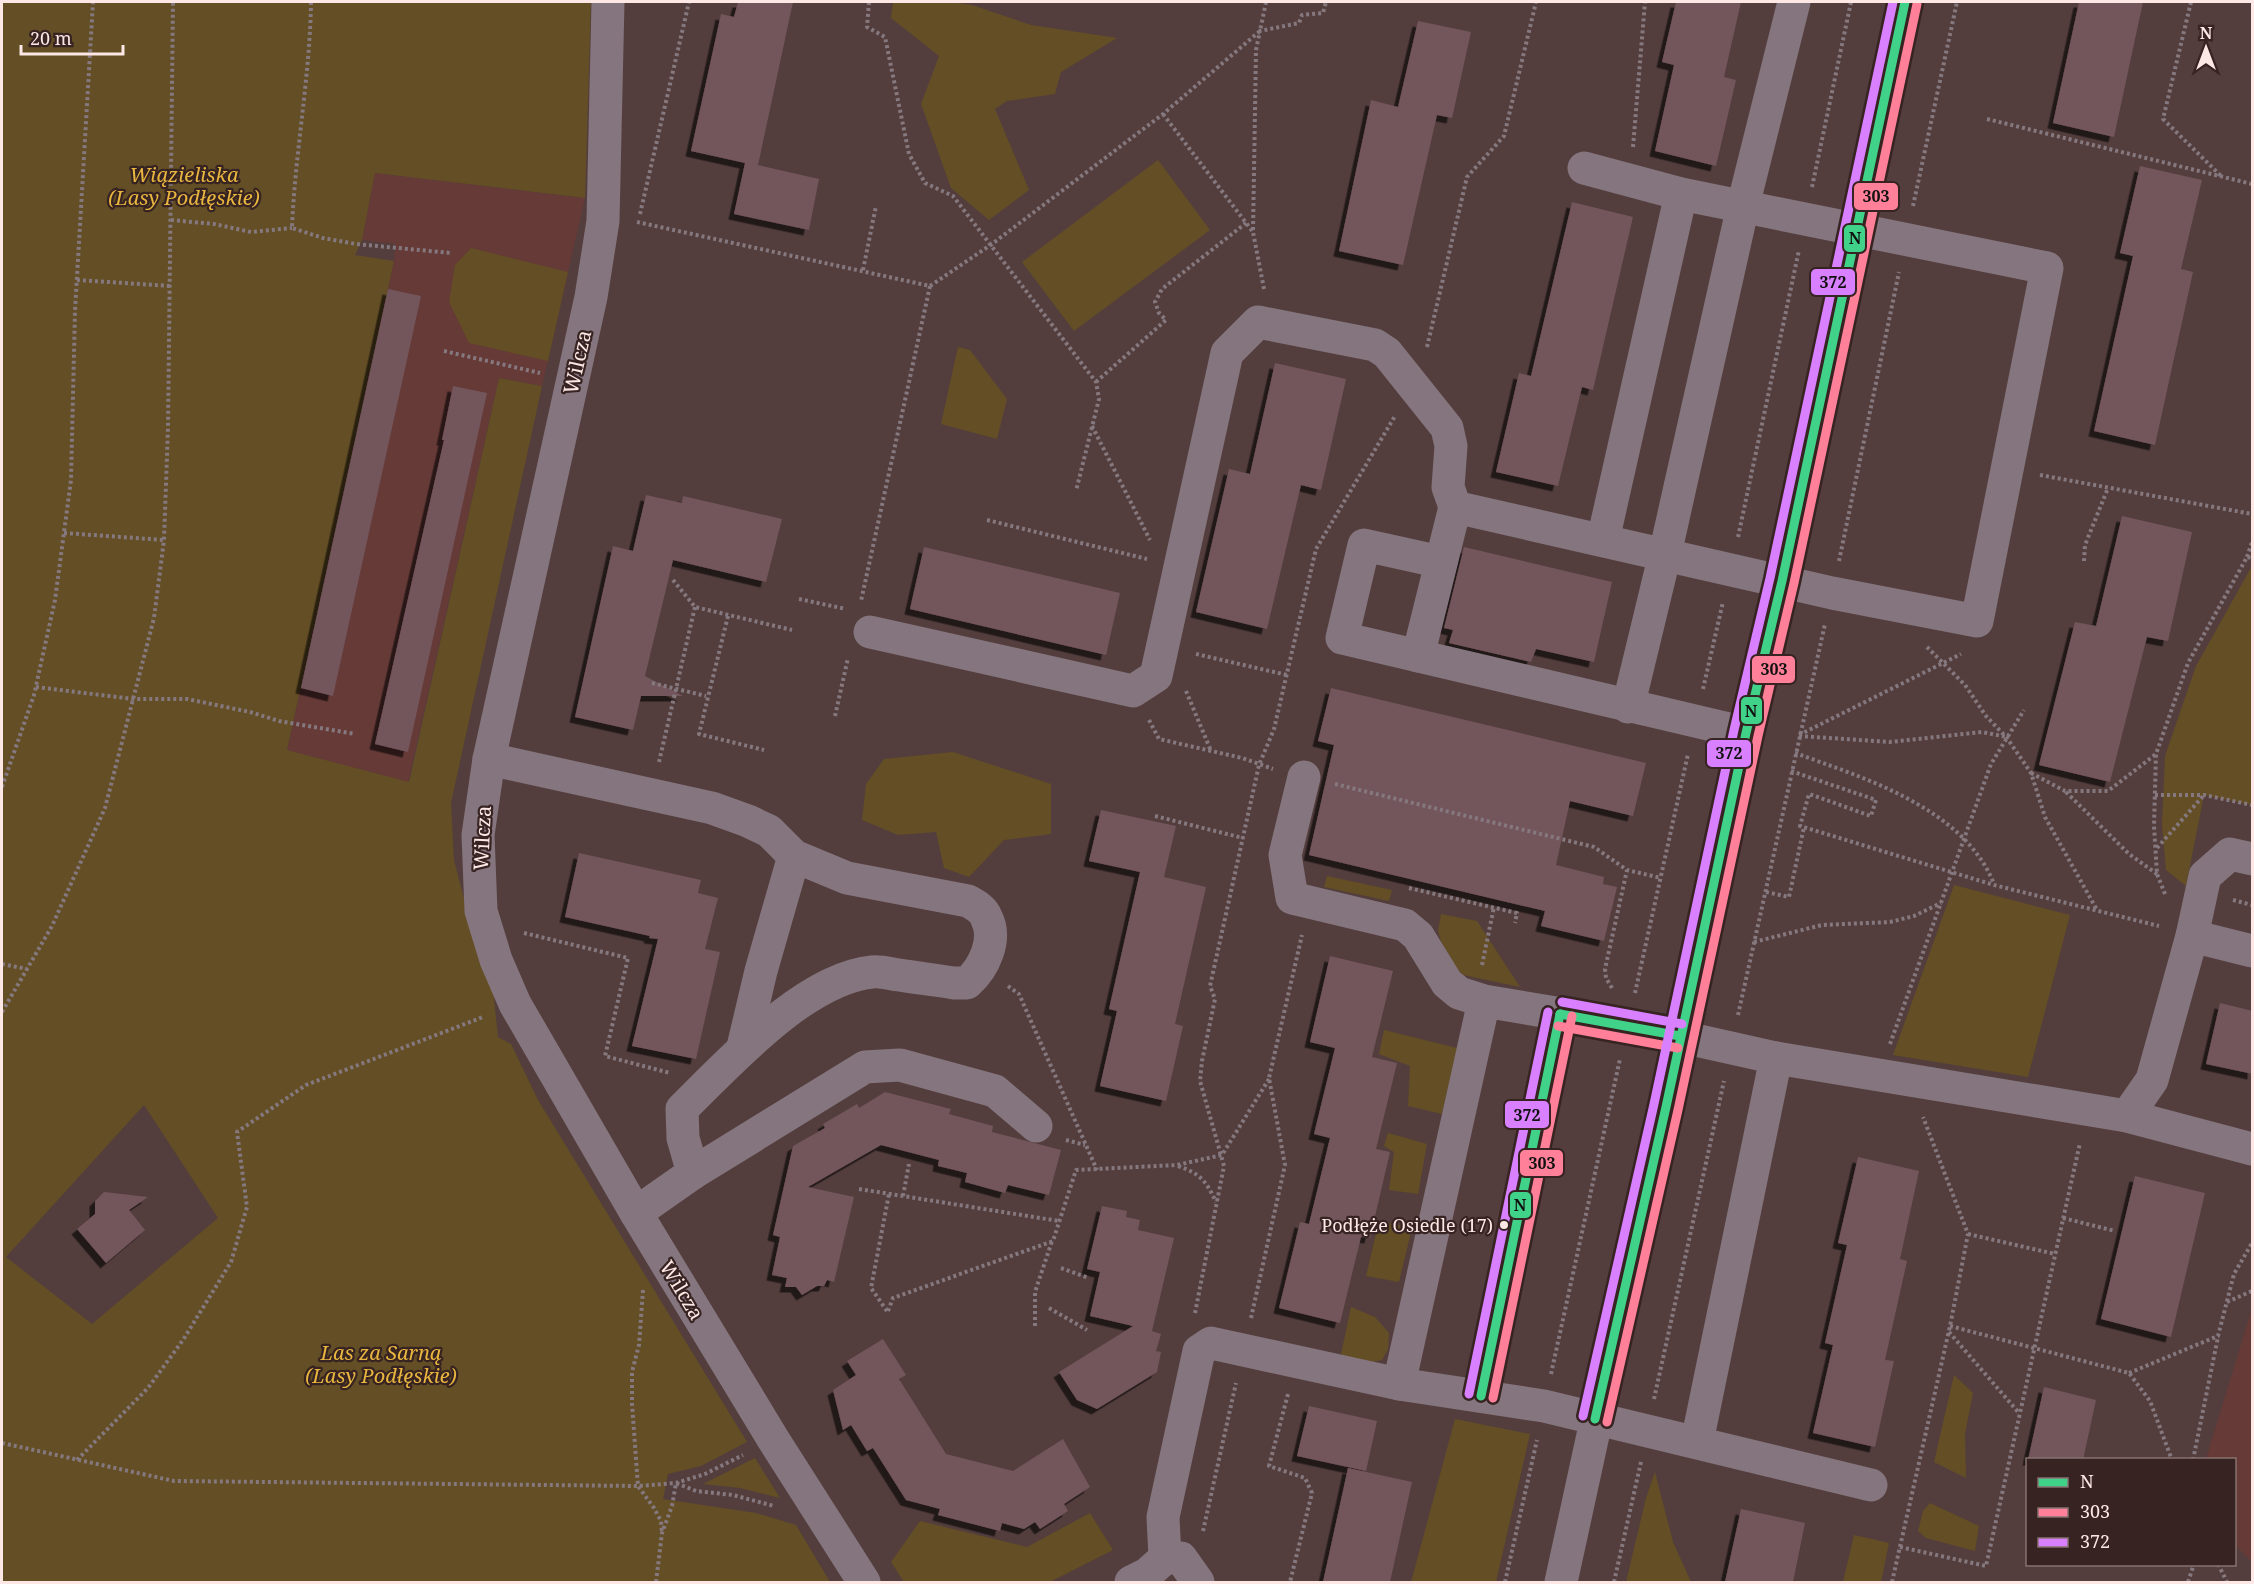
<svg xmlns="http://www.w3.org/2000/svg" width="2254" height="1584" font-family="'Noto Serif',serif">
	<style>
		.built { fill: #653a37 }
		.green { fill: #634e25; fill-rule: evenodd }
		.building { fill: #73555b; filter: url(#shadow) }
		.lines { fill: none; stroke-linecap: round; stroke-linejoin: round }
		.path { stroke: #85787e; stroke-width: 4; stroke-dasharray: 3 3; stroke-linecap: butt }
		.minor { stroke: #84757e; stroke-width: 33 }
		.bus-1-casing { stroke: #362322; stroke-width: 14 }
		.bus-2-casing { stroke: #362322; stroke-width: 14 }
		.bus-3-casing { stroke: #362322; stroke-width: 14 }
		.bus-1 { stroke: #40d288; stroke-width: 9 }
		.bus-2 { stroke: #ff8098; stroke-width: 9 }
		.bus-3 { stroke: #d880ff; stroke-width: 9 }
		.bus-dot { fill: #fde8e6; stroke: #362322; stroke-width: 2 }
		.labels { text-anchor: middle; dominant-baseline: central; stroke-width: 4.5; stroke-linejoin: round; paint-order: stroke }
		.bus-label { font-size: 18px; fill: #fde8e6; stroke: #362322; text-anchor: end }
		.park-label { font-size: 20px; font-style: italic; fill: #e9b63f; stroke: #362322 }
		.street-label { font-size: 20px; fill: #fde8e6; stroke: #362322 }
		.line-badge { stroke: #362322; stroke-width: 2 }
		.pale-badge-label { font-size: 16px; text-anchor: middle; font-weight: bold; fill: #111 }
	</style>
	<defs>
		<filter id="shadow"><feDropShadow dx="-5.5" dy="5.5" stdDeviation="0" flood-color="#0009"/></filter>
	</defs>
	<rect width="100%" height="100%" fill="#533e3d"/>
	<g class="built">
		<path d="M 375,173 L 585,198 L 542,386 L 499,378 L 408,783 L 287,751 L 394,261 L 396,244 L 362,240 Z"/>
		<path d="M 2252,1308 L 2252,1562 L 2235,1545 L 2234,1460 L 2206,1459 Z"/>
	</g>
	<g class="green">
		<path d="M 2,2 L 591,2 L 585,198 L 375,173 L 362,240 L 355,255 L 394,261 L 287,750 L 409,782 L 499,378 L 542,386 L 451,803 L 454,860 L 468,914 L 493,989 L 498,1037 L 511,1044 L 538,1100 L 747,1442 L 701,1466 L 668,1474 L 663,1499 L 756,1513 L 796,1525 L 830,1582 L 2,1582 ZM 144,1105 L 218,1218 L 92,1324 L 6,1257 Z"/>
		<path d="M 893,2 L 952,2 L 972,5 L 1031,25 L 1117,38 L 1061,72 L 1055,94 L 1007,101 L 995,109 L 1029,190 L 989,220 L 951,188 L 921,104 L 939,56 L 891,18 Z"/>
		<path d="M 1158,160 L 1210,230 L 1074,331 L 1022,262 Z"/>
		<path d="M 471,248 L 568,272 L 548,361 L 469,343 L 449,302 L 455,265 Z"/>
		<path d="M 958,347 L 970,350 L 1007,399 L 997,439 L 941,424 Z"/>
		<path d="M 2252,566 L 2252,805 L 2204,795 L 2186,886 L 2166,870 L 2162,825 L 2165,756 L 2196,666 Z"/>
		<path d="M 953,752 L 1051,784 L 1051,834 L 1004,840 L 969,877 L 944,868 L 936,832 L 898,835 L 862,820 L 866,784 L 884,759 Z"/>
		<path d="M 1327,876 L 1392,890 L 1389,901 L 1324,887 Z"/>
		<path d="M 1954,885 L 2070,915 L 2028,1077 L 1893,1055 Z"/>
		<path d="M 1441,914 L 1477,921 L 1520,987 L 1463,975 L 1448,959 L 1441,941 L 1438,931 Z"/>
		<path d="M 1384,1030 L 1457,1048 L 1442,1114 L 1408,1106 L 1410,1066 L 1379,1054 Z"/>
		<path d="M 1388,1133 L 1427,1144 L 1418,1194 L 1389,1190 L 1394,1152 L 1384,1146 Z"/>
		<path d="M 1379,1221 L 1412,1228 L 1399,1282 L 1366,1276 Z"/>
		<path d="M 1351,1307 L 1375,1317 L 1389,1333 L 1388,1349 L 1382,1360 L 1361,1364 L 1340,1359 Z"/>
		<path d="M 1954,1375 L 1973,1393 L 1965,1434 L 1966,1478 L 1934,1462 Z"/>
		<path d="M 1455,1419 L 1530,1434 L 1496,1582 L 1411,1582 Z"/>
		<path d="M 755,1458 L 780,1498 L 740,1488 L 703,1484 Z"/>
		<path d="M 1655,1472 L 1673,1542 L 1691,1582 L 1626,1582 L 1646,1498 Z"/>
		<path d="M 1930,1503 L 1979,1526 L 1975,1551 L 1926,1538 L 1918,1531 L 1923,1511 Z"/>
		<path d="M 1090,1513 L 1113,1550 L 1050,1582 L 904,1582 L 891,1562 L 920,1521 L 1027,1547 Z"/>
		<path d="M 1854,1535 L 1889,1543 L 1881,1582 L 1843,1582 Z"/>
	</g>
	<g class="building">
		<path d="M 738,2 L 793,2 L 758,165 L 819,179 L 809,230 L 734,214 L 745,163 L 691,151 L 721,14 L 734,17 Z"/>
		<path d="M 1676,2 L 1741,2 L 1724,77 L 1736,80 L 1716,166 L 1655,151 L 1674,65 L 1662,62 Z"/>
		<path d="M 2079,2 L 2143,2 L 2114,137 L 2053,123 Z"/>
		<path d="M 1418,21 L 1471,32 L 1452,118 L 1437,115 L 1403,265 L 1339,251 L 1371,100 L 1398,107 Z"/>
		<path d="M 2140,166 L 2202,180 L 2181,269 L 2193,272 L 2155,445 L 2094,431 L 2133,256 L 2120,253 Z"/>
		<path d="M 1572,202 L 1633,217 L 1593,390 L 1582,387 L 1558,486 L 1496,472 L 1519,373 L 1531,376 Z"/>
		<path d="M 388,289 L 421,296 L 333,696 L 301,688 Z"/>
		<path d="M 1275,363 L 1346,379 L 1321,490 L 1301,485 L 1267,629 L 1196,612 L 1229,469 L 1250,474 Z"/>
		<path d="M 453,386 L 487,393 L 408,752 L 375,744 L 444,440 L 442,440 Z"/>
		<path d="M 646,495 L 682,503 L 683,496 L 782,519 L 766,582 L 673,560 L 645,676 L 683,696 L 641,696 L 633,730 L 575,717 L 613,546 L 633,551 Z"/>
		<path d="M 2122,516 L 2192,532 L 2168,641 L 2147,637 L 2110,782 L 2039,765 L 2075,622 L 2096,626 Z"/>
		<path d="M 924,547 L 1120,593 L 1106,655 L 910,609 Z"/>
		<path d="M 1464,547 L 1612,582 L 1594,662 L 1536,649 L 1531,662 L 1449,643 L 1453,630 L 1444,628 Z"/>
		<path d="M 1331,688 L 1646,763 L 1633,816 L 1570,801 L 1556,865 L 1604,877 L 1603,884 L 1617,887 L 1604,941 L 1541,926 L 1545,911 L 1309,855 L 1334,745 L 1318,741 Z"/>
		<path d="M 1101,810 L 1176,826 L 1164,877 L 1206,887 L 1175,1024 L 1183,1026 L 1166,1101 L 1100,1086 L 1117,1011 L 1109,1009 L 1140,872 L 1089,861 Z"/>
		<path d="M 579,853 L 701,880 L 698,893 L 718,898 L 705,949 L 720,952 L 696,1059 L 632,1046 L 658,939 L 649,938 L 650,936 L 565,917 Z"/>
		<path d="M 1330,956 L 1393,971 L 1372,1057 L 1397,1063 L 1376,1149 L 1390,1152 L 1370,1238 L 1361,1237 L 1340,1323 L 1279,1308 L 1300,1222 L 1309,1224 L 1330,1138 L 1314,1134 L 1335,1048 L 1310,1042 Z"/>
		<path d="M 2220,1003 L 2253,1011 L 2253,1074 L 2206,1064 Z"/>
		<path d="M 885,1092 L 951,1109 L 949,1114 L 993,1126 L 992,1132 L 1061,1150 L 1049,1195 L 1008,1185 L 1005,1193 L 965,1182 L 967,1173 L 938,1166 L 939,1160 L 881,1145 L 808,1187 L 854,1197 L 834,1282 L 827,1280 L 824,1286 L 817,1286 L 802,1295 L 796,1287 L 785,1287 L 787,1278 L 772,1275 L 780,1237 L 773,1235 L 793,1146 L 825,1128 L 823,1124 L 857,1104 L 859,1108 Z"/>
		<path d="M 1858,1157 L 1919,1171 L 1900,1259 L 1907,1261 L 1885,1360 L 1894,1361 L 1875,1447 L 1813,1433 L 1833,1345 L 1825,1343 L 1847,1245 L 1838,1243 Z"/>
		<path d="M 2135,1176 L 2205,1193 L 2171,1337 L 2101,1319 Z"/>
		<path d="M 104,1192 L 148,1197 L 129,1210 L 145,1230 L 106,1263 L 77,1229 L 95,1214 L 95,1201 Z"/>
		<path d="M 1102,1206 L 1127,1211 L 1126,1217 L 1140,1220 L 1138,1230 L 1174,1238 L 1152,1331 L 1161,1334 L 1156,1351 L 1161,1352 L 1157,1372 L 1097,1409 L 1077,1400 L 1059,1372 L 1133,1326 L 1090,1316 L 1100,1272 L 1087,1269 Z"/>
		<path d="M 883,1339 L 906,1375 L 899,1379 L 946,1454 L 1013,1471 L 1063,1439 L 1090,1487 L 1064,1504 L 1068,1511 L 1040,1529 L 1035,1522 L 1024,1529 L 1002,1523 L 1000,1531 L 938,1515 L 940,1509 L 906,1500 L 873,1448 L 867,1451 L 851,1425 L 843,1430 L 833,1390 L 856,1375 L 847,1361 Z"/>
		<path d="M 2044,1387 L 2096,1400 L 2083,1460 L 2028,1460 Z"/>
		<path d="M 1309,1406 L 1377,1421 L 1366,1471 L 1297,1456 Z"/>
		<path d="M 1348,1468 L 1412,1482 L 1390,1582 L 1323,1582 Z"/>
		<path d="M 1741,1509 L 1805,1523 L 1793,1582 L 1725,1582 Z"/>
	</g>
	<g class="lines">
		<g class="path">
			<path d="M 311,2 C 310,77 295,152 292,228 L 323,238 L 356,244 L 451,253"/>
			<path d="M 869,2 L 867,27 L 885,37 L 909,154 L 925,183 L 953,196 L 1096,382 L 1099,399 L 1076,491"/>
			<path d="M 2191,2 L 2163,119 L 2221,176"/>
			<path d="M 1163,114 L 1253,232"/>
			<path d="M 1987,119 L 2252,184"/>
			<path d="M 1633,147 L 1645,2"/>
			<path d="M 1812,187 L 1851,2"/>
			<path d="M 1913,206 L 1957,2"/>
			<path d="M 640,214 L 689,2"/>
			<path d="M 171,220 L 214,224 L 251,232 L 292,228"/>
			<path d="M 637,222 L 930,286 L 861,601"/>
			<path d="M 863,270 L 876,206"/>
			<path d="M 77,280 L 171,286"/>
			<path d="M 930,286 L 992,244 L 1163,114 L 1260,31 L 1266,2"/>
			<path d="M 1264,289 L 1253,232 L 1256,50 L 1260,31 L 1299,23 L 1302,15 L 1323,13 L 1326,2"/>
			<path d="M 1427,347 L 1467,177 L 1504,136 L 1536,2"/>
			<path d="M 444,351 L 540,373"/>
			<path d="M 1096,382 L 1166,320 L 1159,313 L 1155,302 L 1162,289 L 1246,223"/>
			<path d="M 1092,426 L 1150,540"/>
			<path d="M 2040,475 L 2252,514"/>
			<path d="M 987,520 L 1147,559"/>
			<path d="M 64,533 L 164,540"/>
			<path d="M 1738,537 L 1799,250"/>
			<path d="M 2247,557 L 2252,542"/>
			<path d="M 1839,561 L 1899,272"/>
			<path d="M 2084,561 L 2085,545 L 2108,488"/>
			<path d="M 673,580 L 695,607 L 792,630"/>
			<path d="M 799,599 L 846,609"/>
			<path d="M 728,616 L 699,734 L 764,750"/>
			<path d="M 1927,647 L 1965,685 L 1986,716 L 2007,738 L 2031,773 L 2045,817 L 2097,910"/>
			<path d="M 1196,654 L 1287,675"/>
			<path d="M 652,683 L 706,696"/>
			<path d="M 36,687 L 133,699 L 187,699 L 250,712 L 279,721 L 355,734"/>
			<path d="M 1703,689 L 1723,602"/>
			<path d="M 1186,691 L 1211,751"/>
			<path d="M 835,716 L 848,658"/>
			<path d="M 1149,720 L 1159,739 L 1242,758 L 1273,769"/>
			<path d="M 1799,735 L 1961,654"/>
			<path d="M 1799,736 L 1890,742 L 1982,732 L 2007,737"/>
			<path d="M 1795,753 C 1864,778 1964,808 1994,884"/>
			<path d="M 659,762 L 695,607"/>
			<path d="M 1791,771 L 1876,800 L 1871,816 L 1809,794 L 1800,826 L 1994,885 L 2159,926"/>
			<path d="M 2031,773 L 2065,791 L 2108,791 L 2156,754"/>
			<path d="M 1335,784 L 1594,847 L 1627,870 L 1661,878"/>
			<path d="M 2,787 L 34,695 L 55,600 L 71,480 L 75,311 L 93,2"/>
			<path d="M 2066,792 L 2129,854 L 2157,874"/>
			<path d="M 2155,795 L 2204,795 L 2252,805"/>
			<path d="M 1155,816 L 1243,838"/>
			<path d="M 2157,848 L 2204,795"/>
			<path d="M 1409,888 L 1517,913 L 1515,923"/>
			<path d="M 1766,892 L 1789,897 L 1804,827"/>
			<path d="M 2165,894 L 2157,874 L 2154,826 L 2156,754 L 2188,663 L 2247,557 L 2252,558"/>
			<path d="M 2233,900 L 2252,905"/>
			<path d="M 524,933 L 628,958 L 605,1056 L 670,1073"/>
			<path d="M 1754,942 L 1822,925 L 1890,922 L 1914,916 L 1941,903"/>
			<path d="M 2,964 L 27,969"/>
			<path d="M 1482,965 L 1494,907"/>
			<path d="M 1008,986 L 1019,994 L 1097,1170"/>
			<path d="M 1612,988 L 1606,978 L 1605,969 L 1627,870"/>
			<path d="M 1635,993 L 1688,754"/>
			<path d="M 2,1012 L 52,926 L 105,808 L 154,618 L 164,540 L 168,428 L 173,2"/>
			<path d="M 1738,1015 L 1825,624"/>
			<path d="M 1890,1044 L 1991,764 L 2024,710"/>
			<path d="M 1066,1140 L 1085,1145"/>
			<path d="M 1178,1166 C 1201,1174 1206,1181 1216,1202"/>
			<path d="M 859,1189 L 1059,1221"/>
			<path d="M 903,1196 L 909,1164"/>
			<path d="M 2063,1218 L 2115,1231"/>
			<path d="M 1968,1234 L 2055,1254"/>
			<path d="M 1061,1268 L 1089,1278"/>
			<path d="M 643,1290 L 639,1345 L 632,1372 L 632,1404 L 638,1486 L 654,1508 L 661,1521 L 662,1533"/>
			<path d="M 2227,1302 L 2252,1291"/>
			<path d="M 1049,1308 L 1087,1330"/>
			<path d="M 887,1311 L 871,1288 L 889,1194"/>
			<path d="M 888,1311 L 893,1298 L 1053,1241 L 1076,1170 L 1177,1165 L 1222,1155 L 1269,1079"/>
			<path d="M 1195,1313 L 1224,1166 L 1200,1081 L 1202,1061 L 1215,999 L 1210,986 L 1259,765 L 1274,729 L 1316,549 L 1395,416"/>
			<path d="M 1251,1318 L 1285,1165 L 1269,1078 L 1302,935"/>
			<path d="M 1035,1326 L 1035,1292 L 1052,1241"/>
			<path d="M 1950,1326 L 2129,1373 L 2150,1401 L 2172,1460"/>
			<path d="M 1949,1332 L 2019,1413"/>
			<path d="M 2129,1373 L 2218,1336 L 2234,1274 L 2252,1243"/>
			<path d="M 1551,1374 L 1620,1059"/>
			<path d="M 1288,1394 L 1269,1466 L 1305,1478 L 1312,1493 L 1290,1582"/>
			<path d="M 1654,1399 L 1724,1081"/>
			<path d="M 2,1443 L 174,1481 L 638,1486 L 676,1483 L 705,1474 L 743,1455"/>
			<path d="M 77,1460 L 148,1388 L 183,1340 L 231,1262 L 247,1207 L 237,1132 L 306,1085 L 483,1017"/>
			<path d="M 2193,1460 L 2218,1337"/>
			<path d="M 1203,1531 L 1236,1383"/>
			<path d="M 1900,1547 L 1986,1566 L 2080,1143"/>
			<path d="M 2218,1564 L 2227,1582"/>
			<path d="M 656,1582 L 662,1533 L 672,1506 L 676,1483 L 696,1491 L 733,1495 L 774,1506"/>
			<path d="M 1505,1582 L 1537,1440"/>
			<path d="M 1614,1582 L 1641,1462"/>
			<path d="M 1892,1582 L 1950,1326 L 1968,1234 L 1923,1117"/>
			<path d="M 2188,1582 L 2194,1564"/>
		</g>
		<g class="minor">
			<path d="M 608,2 L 603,221 L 591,297 L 489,759 L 478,835 L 481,911 L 496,960 L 515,1004 L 636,1213 L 773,1439 L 864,1582"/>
			<path d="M 1603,540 L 1681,194"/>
			<path d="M 1441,562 L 1364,545 L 1342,638 L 1746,733"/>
			<path d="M 870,632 L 1133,691 L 1156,676 L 1227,353 L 1258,322 L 1375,345 L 1387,353 L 1447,428 L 1451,446 L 1448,487 L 1455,507 L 1832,593 L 1977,621 L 2047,268 L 1681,194 L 1584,168"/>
			<path d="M 1418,656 L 1455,507"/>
			<path d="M 1628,707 L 1665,554 L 1743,206 L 1794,2"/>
			<path d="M 489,759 L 712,808 L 748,821 L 769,831 L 794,856 L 847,878 L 968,901 C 975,905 983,909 986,917 C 998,939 984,968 967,983 L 954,983 C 936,980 918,978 899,975 C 891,974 881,971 872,972 C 804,979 729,1063 682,1109 L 683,1138 L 693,1173"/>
			<path d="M 1304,777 L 1285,855 L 1292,898 L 1405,925 L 1418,936 L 1447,983 L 1459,993 L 1484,1001 L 1628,1025 L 1776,1058 L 2127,1116 L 2252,1149"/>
			<path d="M 2192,936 L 2252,951"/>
			<path d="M 1484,1001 L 1399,1384 L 1544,1406 L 1871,1485"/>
			<path d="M 743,1047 L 761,971 L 794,856"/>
			<path d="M 2127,1116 L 2152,1080 L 2192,936 L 2205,876 L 2230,854 L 2252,859"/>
			<path d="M 636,1213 L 693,1173 L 865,1067 L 900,1065 L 995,1091 L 1036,1126"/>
			<path d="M 1481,1396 L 1560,1014"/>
			<path d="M 1697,1442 L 1776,1058"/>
			<path d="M 1165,1558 L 1181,1558 L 1198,1582"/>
			<path d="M 1131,1582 L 1147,1574 L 1165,1558 L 1163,1517 L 1199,1351 L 1211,1343 L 1399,1384"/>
			<path d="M 1561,1582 L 1746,733 L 1782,581 L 1905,2"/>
		</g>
		<defs>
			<g id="bus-1">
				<path d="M 1560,1014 L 1680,1036"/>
				<path d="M 1481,1396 L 1560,1014"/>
				<path d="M 1595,1419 L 1666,1107 L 1746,733 L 1782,581 L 1905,2"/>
			</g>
			<g id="bus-2">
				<path d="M 1558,1026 L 1678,1048"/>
				<path d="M 1493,1398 L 1572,1016"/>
				<path d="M 1607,1422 L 1678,1110 L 1758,736 L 1794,583 L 1917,4"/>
			</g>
			<g id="bus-3">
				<path d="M 1562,1002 L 1682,1024"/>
				<path d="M 1469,1394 L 1548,1012"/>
				<path d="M 1583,1416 L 1654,1104 L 1734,730 L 1770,578 L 1893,2"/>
			</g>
		</defs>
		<use href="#bus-1" class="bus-1-casing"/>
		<use href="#bus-2" class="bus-2-casing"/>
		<use href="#bus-3" class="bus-3-casing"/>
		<use href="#bus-1" class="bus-1"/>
		<use href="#bus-2" class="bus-2"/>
		<use href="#bus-3" class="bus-3"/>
	</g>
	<circle class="bus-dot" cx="1504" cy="1225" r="5"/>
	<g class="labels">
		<g class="bus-label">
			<text x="1493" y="1225">Podłęże Osiedle (17)</text>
		</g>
		<g class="park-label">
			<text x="184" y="174">Wiązieliska<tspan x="184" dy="23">(Lasy Podłęskie)</tspan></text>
			<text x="381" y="1352">Las za Sarną<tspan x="381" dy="23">(Lasy Podłęskie)</tspan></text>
		</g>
		<g class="street-label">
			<text transform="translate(577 362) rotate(-77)">Wilcza</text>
			<text transform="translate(482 838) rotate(-87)">Wilcza</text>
			<text transform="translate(682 1290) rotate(59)">Wilcza</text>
		</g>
	</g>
	<g class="line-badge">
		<rect x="1853" y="182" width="46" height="29" rx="6" fill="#ff8098"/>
		<rect x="1843" y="224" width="23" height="29" rx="6" fill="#40d288"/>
		<rect x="1810" y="268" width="46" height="28" rx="6" fill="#d880ff"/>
		<rect x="1751" y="655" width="45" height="29" rx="6" fill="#ff8098"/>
		<rect x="1740" y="696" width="23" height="29" rx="6" fill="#40d288"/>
		<rect x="1706" y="739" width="46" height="29" rx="6" fill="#d880ff"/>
		<rect x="1504" y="1100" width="46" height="29" rx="6" fill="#d880ff"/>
		<rect x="1519" y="1149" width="45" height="28" rx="6" fill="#ff8098"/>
		<rect x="1509" y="1191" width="23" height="28" rx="6" fill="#40d288"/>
	</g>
	<g class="pale-badge-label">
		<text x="1876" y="202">303</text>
		<text x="1855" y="244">N</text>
		<text x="1833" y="288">372</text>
		<text x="1774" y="675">303</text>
		<text x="1751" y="717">N</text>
		<text x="1729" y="759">372</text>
		<text x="1527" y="1121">372</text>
		<text x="1542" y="1169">303</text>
		<text x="1520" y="1211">N</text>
	</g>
	<rect width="2254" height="1584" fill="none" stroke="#fde8e6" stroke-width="6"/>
	<rect x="2026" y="1458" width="210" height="108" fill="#362322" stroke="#867270" stroke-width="1.5"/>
	<rect x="2038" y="1478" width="30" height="9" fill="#40d288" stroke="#867270" stroke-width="1.5"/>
	<text x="2080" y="1488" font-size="18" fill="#fde8e6">N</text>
	<rect x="2038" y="1508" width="30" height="9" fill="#ff8098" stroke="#867270" stroke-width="1.5"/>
	<text x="2080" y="1518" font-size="18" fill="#fde8e6">303</text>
	<rect x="2038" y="1538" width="30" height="9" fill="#d880ff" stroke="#867270" stroke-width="1.5"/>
	<text x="2080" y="1548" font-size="18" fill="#fde8e6">372</text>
	<g transform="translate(2206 48)" stroke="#362322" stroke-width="4.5" paint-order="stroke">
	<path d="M0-4.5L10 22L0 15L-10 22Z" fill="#fde8e6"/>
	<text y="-9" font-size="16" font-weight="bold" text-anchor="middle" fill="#fde8e6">N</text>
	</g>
	<path d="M21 45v9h102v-9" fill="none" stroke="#fde8e6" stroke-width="3"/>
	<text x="30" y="45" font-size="18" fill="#fde8e6" stroke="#362322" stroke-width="4.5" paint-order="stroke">20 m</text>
</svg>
